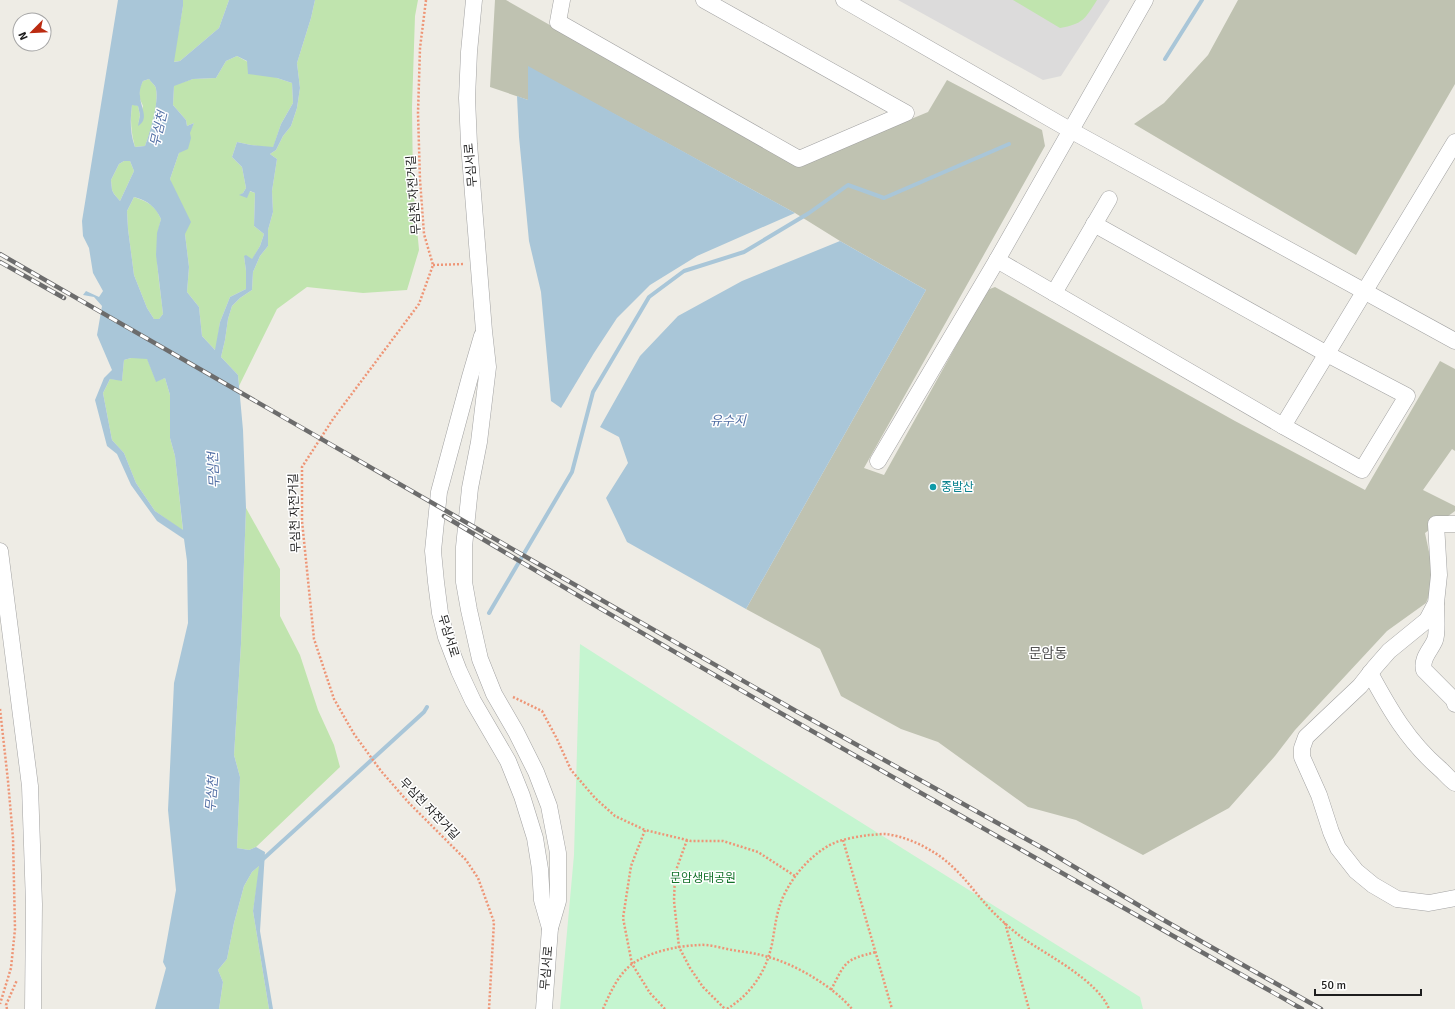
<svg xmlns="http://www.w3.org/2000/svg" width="1455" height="1009" font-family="Signika,'Noto Sans KR',sans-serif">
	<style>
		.residential { fill: #dcdbdb }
		.construction { fill: #bfc2b1 }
		.grass { fill: #c0e4ae }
		.park { fill: #c5f5d0 }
		.water { fill: #a9c6d8; fill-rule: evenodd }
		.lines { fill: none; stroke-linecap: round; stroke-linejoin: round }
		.stream { stroke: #a9c6d8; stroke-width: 4 }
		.minor-casing { stroke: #a2a2a2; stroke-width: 17 }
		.path { stroke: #ee9576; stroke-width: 2.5; stroke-dasharray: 2 2; stroke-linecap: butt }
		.minor { stroke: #fff; stroke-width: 16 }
		.rail-casing { stroke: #6c6c6c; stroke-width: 4.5 }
		.rail { stroke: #fff; stroke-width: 3; stroke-dasharray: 9; stroke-linecap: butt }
		.culture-dot { fill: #0f9aa8; stroke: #fff; stroke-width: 1.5 }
		.labels { text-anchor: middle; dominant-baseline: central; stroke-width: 3; stroke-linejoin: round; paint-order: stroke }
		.street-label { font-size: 12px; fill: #1e1e1e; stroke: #fff }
		.culture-label { font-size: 12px; fill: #0d838f; stroke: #fff; text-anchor: start }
		.park-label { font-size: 12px; fill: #14732b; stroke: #fff }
		.water-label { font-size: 13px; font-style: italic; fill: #526fa5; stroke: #fff }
		.quarter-label { font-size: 14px; fill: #515151; stroke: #fff }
	</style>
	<rect width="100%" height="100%" fill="#eeece5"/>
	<path class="residential" d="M 898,0 L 1110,0 L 1061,76 L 1043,80 Z"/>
	<g class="construction">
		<path d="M 495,0 L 506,0 L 798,166 L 928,112 L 947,80 L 1042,130 L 1045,146 L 864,468 L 884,475 L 987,290 L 995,287 L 1235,421 L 1365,490 L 1440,361 L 1455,369 L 1455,451 L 1452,449 L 1423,490 L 1455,506 L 1455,511 L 1425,533 L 1435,580 L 1426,603 L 1387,631 L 1295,730 L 1275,756 L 1229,808 L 1143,855 L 1076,820 L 1028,807 L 938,742 L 901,729 L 841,696 L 820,649 L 746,609 L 926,290 L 840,241 L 795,213 L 528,67 L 528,100 L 490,87 Z"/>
		<path d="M 1238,0 L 1455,0 L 1455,84 L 1356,255 L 1134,124 L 1164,103 L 1208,55 Z"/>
	</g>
	<g class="grass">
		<path d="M 183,0 L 229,0 L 219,28 L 180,61 L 173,62 L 183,6 Z"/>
		<path d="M 315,0 L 418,0 L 415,16 L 412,107 L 413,185 L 419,250 L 407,290 L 363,293 L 307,287 L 277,309 L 239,386 L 238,375 L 221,357 L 225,340 L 228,319 L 232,306 L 240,298 L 252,290 L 253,272 L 260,256 L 268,246 L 268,230 L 273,212 L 272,191 L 277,159 L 270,154 L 276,150 L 283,136 L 291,126 L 297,108 L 300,88 L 297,63 L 311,18 Z"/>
		<path d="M 1013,0 L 1097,0 C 1085,19 1083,24 1060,28 Z"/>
		<path d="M 237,56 L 277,78 L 292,83 L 293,103 L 281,124 L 273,148 L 251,145 L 237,142 L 232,157 L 242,167 L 246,188 L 243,193 L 240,195 L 249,191 L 255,193 L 254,226 L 264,234 L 260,246 L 252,260 L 244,256 L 246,271 L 246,289 L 230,297 L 220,322 L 216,351 L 202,336 L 199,307 L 187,292 L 189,267 L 185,234 L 170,179 L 179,153 L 194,123 L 187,126 L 186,120 L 173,105 L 174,85 L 193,79 L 216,78 L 226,61 Z"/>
		<path d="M 149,79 C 151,82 156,86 156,89 C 159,104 150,133 145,146 L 135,147 C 131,133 130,119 132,104 L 138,106 L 140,115 L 138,125 L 143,106 L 139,97 L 140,87 L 143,81 Z"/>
		<path d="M 124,161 L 130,161 L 134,171 L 120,201 L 114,194 L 112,190 L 111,180 L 119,164 Z"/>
		<path d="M 134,197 C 148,202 155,205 161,219 C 152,250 160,282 163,314 L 159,319 L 154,319 L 147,308 L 134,275 L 128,229 L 127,211 Z"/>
		<path d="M 131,358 L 147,358 L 156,381 L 165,378 L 170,395 L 170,438 L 175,456 L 183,531 L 155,511 L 136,483 L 124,453 L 112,440 L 103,393 L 110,379 L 122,380 L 124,360 Z"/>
		<path d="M 246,508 L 280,569 L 280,616 L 300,655 L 318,710 L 334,745 L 340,767 L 256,847 L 249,850 L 237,848 L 240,777 L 234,755 L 241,644 Z"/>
		<path d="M 260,865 L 253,911 L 269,1009 L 219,1009 L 223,982 L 218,970 L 227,959 L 234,923 L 244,886 L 252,872 Z"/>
	</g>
	<path class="park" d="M 580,644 L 763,761 L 1140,997 L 1143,1009 L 560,1009 L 574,855 Z"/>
	<g class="water">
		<path d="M 118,0 L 183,0 L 183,6 L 174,62 L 180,61 L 219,28 L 229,0 L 315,0 L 311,18 L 297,63 L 300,88 L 297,108 L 291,126 L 283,136 L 276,150 L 270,154 L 277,159 L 272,191 L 273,212 L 268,230 L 268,246 L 260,256 L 253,272 L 252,290 L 240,298 L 232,306 L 228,319 L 225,340 L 221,357 L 238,375 L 243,430 L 246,508 L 241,644 L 234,755 L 240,777 L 237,848 L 249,850 L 256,847 L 265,852 L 260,931 L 273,1009 L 269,1009 L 253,911 L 259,866 L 252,872 L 244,886 L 234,923 L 227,959 L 218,970 L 223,982 L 219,1009 L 155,1009 L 166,968 L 163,962 L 176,890 L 168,810 L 174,683 L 188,623 L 187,561 L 184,539 L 157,521 L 131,485 L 117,454 L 107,446 L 95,400 L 104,378 L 112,370 L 97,335 L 102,306 L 94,297 L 83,295 L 86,291 L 99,297 L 103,291 L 93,273 L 89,248 L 83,236 L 82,221 ZM 237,56 L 247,61 L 248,74 L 277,78 L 292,83 L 293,103 L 281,124 L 273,147 L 251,145 L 237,142 L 232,157 L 242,167 L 246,188 L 243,193 L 239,195 L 247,198 L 250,191 L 255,193 L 254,226 L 264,234 L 260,246 L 252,259 L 246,255 L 244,256 L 246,271 L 246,289 L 230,297 L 220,322 L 215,350 L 202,336 L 199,307 L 187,292 L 189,267 L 185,234 L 191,222 L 170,179 L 179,153 L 188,149 L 191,138 L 190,133 L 194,123 L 187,126 L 186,120 L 173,105 L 174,86 L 193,79 L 216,78 L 226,61 ZM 149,79 C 151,82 156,86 156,89 C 159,103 150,133 145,146 L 135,147 C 130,134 130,119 132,105 L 138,106 L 140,115 L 138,126 C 150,119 140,106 140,96 C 139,91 141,85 143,81 ZM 124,161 L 130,161 L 134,171 L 120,201 L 114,194 L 112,190 L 111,180 L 119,164 ZM 134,197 C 148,201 155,206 161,219 L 157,233 L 156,255 L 163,314 L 159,319 L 154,319 L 147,308 L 134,275 L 128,229 L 127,211 ZM 131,358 L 147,359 L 156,382 L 165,378 L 170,395 L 170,438 L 175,456 L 183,530 L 155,511 L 136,483 L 124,453 L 112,440 L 103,393 L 110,379 L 122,381 L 124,360 Z"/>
		<path d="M 528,66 L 795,213 L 697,256 L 650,285 L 617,318 L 594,353 L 561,408 L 551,401 L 541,292 L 529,241 L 519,137 L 517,96 L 528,100 Z"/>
		<path d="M 840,241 L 926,290 L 746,609 L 627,542 L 606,498 L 628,463 L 619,437 L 600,427 L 640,356 L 678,316 L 742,281 Z"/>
	</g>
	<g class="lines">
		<g class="stream">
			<path d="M 1165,59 L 1202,0"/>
			<path d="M 489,613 L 572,472 L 593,392 L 649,297 L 684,271 L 744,252 L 809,213 L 848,185 L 884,198 L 1009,144"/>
			<path d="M 262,860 L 424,712 L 427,707"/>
		</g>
		<defs>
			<g id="minor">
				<path d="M 474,0 L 469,52 L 467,98 L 469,144 L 484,331 L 488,367 L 479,442 L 470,488 L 464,547 L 464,582 L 469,610 L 480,659 L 494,694 L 516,732 L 536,772 L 549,806 L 558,853 L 558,901 L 550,928 L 544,1009"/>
				<path d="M 562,0 L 558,22 L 799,159 L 906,113 L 704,0"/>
				<path d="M 844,0 L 1070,130 L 1455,341"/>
				<path d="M 1145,0 L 997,260 L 1283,426 L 1455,142"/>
				<path d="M 1094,224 L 1327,354 L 1407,396 L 1362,470 L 1283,426"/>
				<path d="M 1054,293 L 1109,199"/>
				<path d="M 482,336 L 470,377 L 439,492 L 433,551 L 436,582 L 440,613 L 446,637 L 459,671 L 473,701 L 508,761 L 522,796 L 535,838 L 540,869 L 542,900 L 550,928"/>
				<path d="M 878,461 L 997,260"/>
				<path d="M 1455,524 L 1436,524 L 1439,575 L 1436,603 L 1427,620 L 1389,651 L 1375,667 L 1360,686 L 1306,737 L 1302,748 L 1302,757 L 1319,795 L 1331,832 L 1338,848 L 1356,871 L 1373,885 L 1397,899 L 1429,903 L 1455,898"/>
				<path d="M 0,551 L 30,786 L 34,904 L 33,1009"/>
				<path d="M 1436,605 C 1436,614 1438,633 1435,640 C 1431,650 1421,658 1424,670 L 1454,700 L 1455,704"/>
				<path d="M 1370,673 C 1390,710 1408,741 1439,768 C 1445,773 1449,779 1455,783"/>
			</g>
		</defs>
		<use href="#minor" class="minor-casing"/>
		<g class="path">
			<path d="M 426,0 L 420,48 L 418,113 L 420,180 L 424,234 L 433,265 L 419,304 L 333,419 L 302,467 L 302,521 L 314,639 L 334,699 L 354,734 L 381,771 L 409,803 L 466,860 L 478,878 L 494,922 L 489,1009"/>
			<path d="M 433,265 L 465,264"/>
			<path d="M 513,697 L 542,711 L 557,739 L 571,770 L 595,798 L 615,816 L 645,830"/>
			<path d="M 0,709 L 8,781 L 13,838 L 15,929 L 11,968 L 0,1004"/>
			<path d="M 687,840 L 675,873 L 674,901 L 679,947 L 690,968 L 703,987 L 725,1009"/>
			<path d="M 843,840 L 892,1009"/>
			<path d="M 1005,923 L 1029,1009"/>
			<path d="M 831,990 C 846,961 844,960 876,952"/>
			<path d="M 7,1009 L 6,1005 L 17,980"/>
			<path d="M 603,1009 C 610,993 619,972 635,962 C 653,951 678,946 699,945 C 709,944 721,948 732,950 C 744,952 756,953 768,957 C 795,964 834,987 852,1009"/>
			<path d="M 665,1009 L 650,993 L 632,964 L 623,918 L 631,866 L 645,830 L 691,841 L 723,841 L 758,852 L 795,876"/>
			<path d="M 727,1009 C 751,994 766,972 772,944 C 775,928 776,913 783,897 C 793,876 808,858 828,846 C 840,839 856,837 869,835 C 874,835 879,834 884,834 C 901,835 921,844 935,853 C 959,868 973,891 992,911 C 1002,921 1013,931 1024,939 C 1049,956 1098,981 1109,1009"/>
		</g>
		<use href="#minor" class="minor"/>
		<defs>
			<g id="rail">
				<path d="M 0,254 L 528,558 L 796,711 L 1046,850 L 1160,918 L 1321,1009"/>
				<path d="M 0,262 L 64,298"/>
				<path d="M 444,516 C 727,686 1016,846 1302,1009"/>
			</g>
		</defs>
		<use href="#rail" class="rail-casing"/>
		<use href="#rail" class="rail"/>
	</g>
	<circle class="culture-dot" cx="933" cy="487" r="4"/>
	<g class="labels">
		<g class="street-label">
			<text transform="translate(471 165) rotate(-95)">무심서로</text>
			<text transform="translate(414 195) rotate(-94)">무심천 자전거길</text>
			<text transform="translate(295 513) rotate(-92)">무심천 자전거길</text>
			<text transform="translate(448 636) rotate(73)">무심서로</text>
			<text transform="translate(429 809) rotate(46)">무심천 자전거길</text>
			<text transform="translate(547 968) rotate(-85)">무심서로</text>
		</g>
		<g class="culture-label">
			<text x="941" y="487">중발산</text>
		</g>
		<g class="park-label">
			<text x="703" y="878">문암생태공원</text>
		</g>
		<g class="water-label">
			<text transform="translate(159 129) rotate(-77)">무심천</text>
			<text x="728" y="421">유수지</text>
			<text transform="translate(214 470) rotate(-93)">무심천</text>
			<text transform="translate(212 794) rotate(-85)">무심천</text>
		</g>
		<g class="quarter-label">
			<text x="1048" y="653">문암동</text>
		</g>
	</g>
	<g transform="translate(32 32) rotate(246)"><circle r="19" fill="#ffffff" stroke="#a5a5a5"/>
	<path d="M0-3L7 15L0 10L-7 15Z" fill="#bb2b11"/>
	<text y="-6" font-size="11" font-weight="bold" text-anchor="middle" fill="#1e1e1e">N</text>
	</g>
	<path d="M1315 989v6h106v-6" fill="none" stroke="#1e1e1e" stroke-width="2"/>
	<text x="1321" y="989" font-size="12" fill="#1e1e1e" stroke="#ffffff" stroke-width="3" paint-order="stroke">50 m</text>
</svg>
